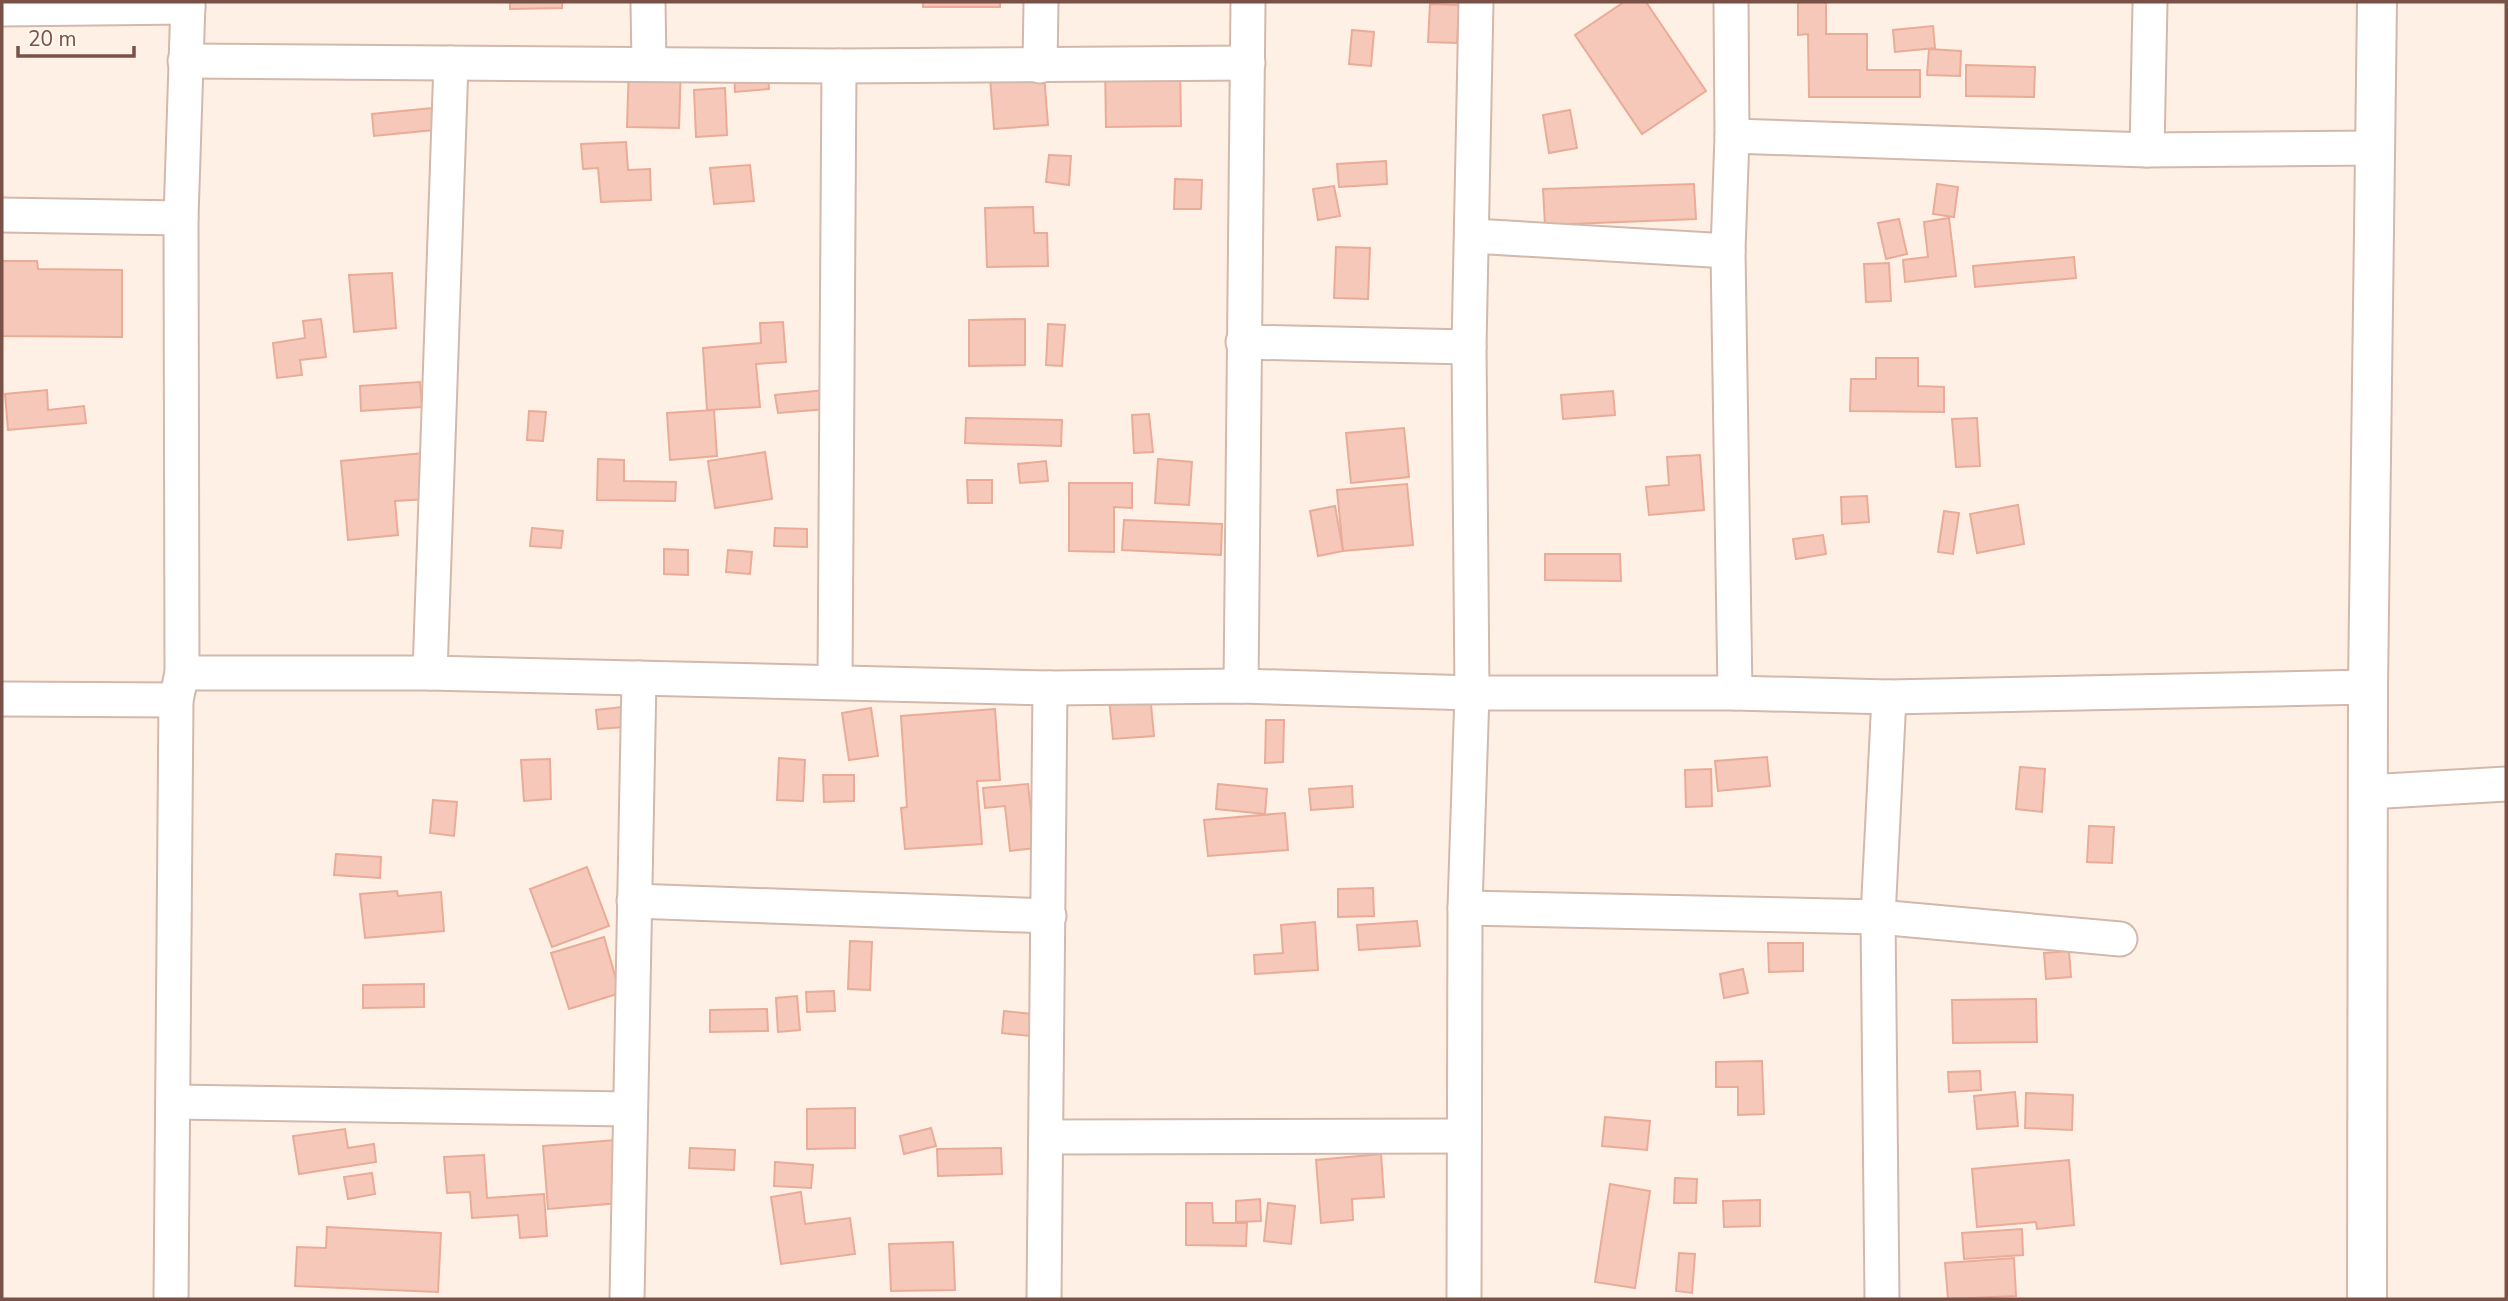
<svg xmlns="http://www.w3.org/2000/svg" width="2508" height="1301" font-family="'Nunito Sans',sans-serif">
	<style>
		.building { fill: #f6c8b9; stroke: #eaab98; stroke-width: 2 }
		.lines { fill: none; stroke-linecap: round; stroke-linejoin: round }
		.minor-casing { stroke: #d3b8ac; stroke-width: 37 }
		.tertiary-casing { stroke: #d3b8ac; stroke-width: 42 }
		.minor { stroke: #fff; stroke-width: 33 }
		.tertiary { stroke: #fff; stroke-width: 38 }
	</style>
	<rect width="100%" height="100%" fill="#fef0e4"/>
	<g class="building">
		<path d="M 510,2 L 562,2 L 562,8 L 510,9 Z"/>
		<rect x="923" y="2" width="77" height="5"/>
		<path d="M 1624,2 L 1646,2 L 1706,91 L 1642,134 L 1575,35 Z"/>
		<path d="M 1798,2 L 1826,2 L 1826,34 L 1867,34 L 1867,70 L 1920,70 L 1920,97 L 1809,97 L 1808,34 L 1798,35 Z"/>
		<path d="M 1430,4 L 1459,5 L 1457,43 L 1428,42 Z"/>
		<path d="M 1933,26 L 1935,48 L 1895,52 L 1893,30 Z"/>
		<path d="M 1352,30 L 1374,32 L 1371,66 L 1349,64 Z"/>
		<path d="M 1929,49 L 1961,51 L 1960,76 L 1927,75 Z"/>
		<path d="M 767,61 L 769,89 L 735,92 L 734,64 Z"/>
		<path d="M 1043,61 L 1048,125 L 994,129 L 989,64 Z"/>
		<path d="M 629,64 L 681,66 L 679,128 L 627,127 Z"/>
		<path d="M 1180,65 L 1181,126 L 1106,127 L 1105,66 Z"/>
		<path d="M 1966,65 L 2035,67 L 2034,97 L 1966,96 Z"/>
		<path d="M 725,88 L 727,135 L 696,137 L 694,90 Z"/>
		<path d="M 432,108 L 434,130 L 374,136 L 372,114 Z"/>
		<path d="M 1570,110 L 1577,148 L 1549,153 L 1543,115 Z"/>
		<path d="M 626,142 L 628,170 L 650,169 L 651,200 L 601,202 L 598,168 L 583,169 L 581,144 Z"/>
		<path d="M 1049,155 L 1071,156 L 1069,185 L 1046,182 Z"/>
		<path d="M 1386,161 L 1387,184 L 1339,187 L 1337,164 Z"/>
		<path d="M 750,165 L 754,201 L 714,204 L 710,168 Z"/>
		<path d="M 1175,179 L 1202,180 L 1201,209 L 1174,209 Z"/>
		<path d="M 1694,184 L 1696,219 L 1545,225 L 1543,189 Z"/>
		<path d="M 1937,184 L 1958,187 L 1954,217 L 1933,214 Z"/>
		<path d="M 1334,186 L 1340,216 L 1318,220 L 1313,189 Z"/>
		<path d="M 1033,207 L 1034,233 L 1047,233 L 1048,266 L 987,267 L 985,208 Z"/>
		<path d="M 1949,218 L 1956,276 L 1905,282 L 1903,260 L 1928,257 L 1924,222 Z"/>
		<path d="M 1899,219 L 1907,254 L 1886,259 L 1878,223 Z"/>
		<path d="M 1336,247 L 1370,248 L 1368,299 L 1334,298 Z"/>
		<path d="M 2074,257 L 2076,278 L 1975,287 L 1973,266 Z"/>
		<path d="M 2,261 L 37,261 L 38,269 L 122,270 L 122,337 L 2,336 Z"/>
		<path d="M 1889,263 L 1891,301 L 1866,302 L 1864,264 Z"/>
		<path d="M 392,273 L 396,328 L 354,332 L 349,275 Z"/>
		<path d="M 321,319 L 326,357 L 300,360 L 302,375 L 277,378 L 273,343 L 305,338 L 303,321 Z"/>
		<path d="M 1025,319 L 1025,365 L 969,366 L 969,320 Z"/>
		<path d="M 783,322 L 786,362 L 756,364 L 760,407 L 707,410 L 703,348 L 761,343 L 760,323 Z"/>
		<path d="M 1048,324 L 1065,325 L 1062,366 L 1046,365 Z"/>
		<path d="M 1876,358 L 1918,358 L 1918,386 L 1944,387 L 1944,412 L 1850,411 L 1851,379 L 1876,379 Z"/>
		<path d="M 420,382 L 422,407 L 361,411 L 360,386 Z"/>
		<path d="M 47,390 L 48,410 L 84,406 L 86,423 L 8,430 L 5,394 Z"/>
		<path d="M 825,390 L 827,409 L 778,413 L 775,395 Z"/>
		<path d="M 1613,391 L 1615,415 L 1563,419 L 1561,395 Z"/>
		<path d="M 714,410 L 717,456 L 670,460 L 667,413 Z"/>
		<path d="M 529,411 L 546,412 L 543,441 L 527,440 Z"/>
		<path d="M 1149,414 L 1153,452 L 1134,453 L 1132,415 Z"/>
		<path d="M 966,418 L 1062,420 L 1061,446 L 965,443 Z"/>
		<path d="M 1977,418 L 1980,466 L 1956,467 L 1952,419 Z"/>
		<path d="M 1404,428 L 1409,477 L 1351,483 L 1346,433 Z"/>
		<path d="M 765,452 L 772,499 L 715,508 L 708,461 Z"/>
		<path d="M 423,453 L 428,499 L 395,501 L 398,535 L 348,540 L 341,461 Z"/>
		<path d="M 1700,455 L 1704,510 L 1649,515 L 1646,487 L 1669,485 L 1667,457 Z"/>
		<path d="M 598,459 L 624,460 L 624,481 L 676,482 L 675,501 L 597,500 Z"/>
		<path d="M 1158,459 L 1192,462 L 1189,505 L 1155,503 Z"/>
		<path d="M 1046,461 L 1048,481 L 1020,483 L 1018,464 Z"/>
		<path d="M 967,480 L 992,480 L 992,503 L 968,503 Z"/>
		<path d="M 1069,483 L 1132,483 L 1132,508 L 1114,507 L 1114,552 L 1069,551 Z"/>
		<path d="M 1407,484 L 1413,545 L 1343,551 L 1337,490 Z"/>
		<path d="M 1867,496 L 1869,522 L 1842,524 L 1841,497 Z"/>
		<path d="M 2018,505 L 2024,544 L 1977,553 L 1970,514 Z"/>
		<path d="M 1335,506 L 1343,551 L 1318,556 L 1310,511 Z"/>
		<path d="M 1944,511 L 1959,513 L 1953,554 L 1938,552 Z"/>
		<path d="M 1124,520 L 1222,524 L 1221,555 L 1122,550 Z"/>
		<path d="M 532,528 L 563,531 L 561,548 L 530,546 Z"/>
		<path d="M 775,528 L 807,529 L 807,547 L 774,546 Z"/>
		<path d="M 1823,535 L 1826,554 L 1796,559 L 1793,539 Z"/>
		<path d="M 664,549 L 688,550 L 688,575 L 664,574 Z"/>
		<path d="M 728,550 L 752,552 L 750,574 L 726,572 Z"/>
		<path d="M 1545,554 L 1620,554 L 1621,581 L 1545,580 Z"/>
		<path d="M 1150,694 L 1154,736 L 1113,739 L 1109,698 Z"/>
		<path d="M 622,707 L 624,727 L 598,729 L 596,710 Z"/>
		<path d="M 871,708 L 878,756 L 849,760 L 842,713 Z"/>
		<path d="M 995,709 L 1000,780 L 977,781 L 982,844 L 905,849 L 901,808 L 907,807 L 901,716 Z"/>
		<path d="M 1266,720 L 1284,720 L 1283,762 L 1265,763 Z"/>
		<path d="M 1767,757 L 1770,786 L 1718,791 L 1715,761 Z"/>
		<path d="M 779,758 L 805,760 L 803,801 L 777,800 Z"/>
		<path d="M 550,759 L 551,799 L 524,801 L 521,760 Z"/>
		<path d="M 2020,767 L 2045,769 L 2042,812 L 2016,809 Z"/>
		<path d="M 1711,769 L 1712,806 L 1686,807 L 1685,770 Z"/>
		<path d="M 823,775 L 854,775 L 854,801 L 824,802 Z"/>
		<path d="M 1028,784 L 1035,848 L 1010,851 L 1005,806 L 985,808 L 983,788 Z"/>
		<path d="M 1218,784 L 1267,789 L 1265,814 L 1216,809 Z"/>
		<path d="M 1352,786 L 1353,807 L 1311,810 L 1309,789 Z"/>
		<path d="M 433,800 L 457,802 L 454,836 L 430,833 Z"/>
		<path d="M 1285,813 L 1288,850 L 1208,856 L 1204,820 Z"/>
		<path d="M 2089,826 L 2114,827 L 2112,863 L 2087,862 Z"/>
		<path d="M 336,854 L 381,857 L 380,878 L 334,875 Z"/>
		<path d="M 587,867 L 609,926 L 552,947 L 530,889 Z"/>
		<path d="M 1373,888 L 1374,916 L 1338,917 L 1338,889 Z"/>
		<path d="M 397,891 L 398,896 L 441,892 L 444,931 L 365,938 L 360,894 Z"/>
		<path d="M 1417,921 L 1420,946 L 1359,950 L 1357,925 Z"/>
		<path d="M 1315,922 L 1318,970 L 1255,974 L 1254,955 L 1283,953 L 1281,925 Z"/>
		<path d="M 604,937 L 620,993 L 569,1009 L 551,953 Z"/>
		<path d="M 850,941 L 872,942 L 870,990 L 848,989 Z"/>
		<path d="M 1768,943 L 1803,943 L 1803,971 L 1769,972 Z"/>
		<path d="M 2069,951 L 2071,977 L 2046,979 L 2044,953 Z"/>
		<path d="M 1743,969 L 1748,993 L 1724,998 L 1720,974 Z"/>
		<path d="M 424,984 L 424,1007 L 363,1008 L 363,985 Z"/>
		<path d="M 834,991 L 835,1011 L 807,1012 L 806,992 Z"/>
		<path d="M 797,996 L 800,1030 L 778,1032 L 776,998 Z"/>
		<path d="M 2036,999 L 2037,1042 L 1953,1043 L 1952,1000 Z"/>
		<path d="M 767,1009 L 768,1031 L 710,1032 L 710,1010 Z"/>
		<path d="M 1004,1011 L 1032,1014 L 1030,1036 L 1002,1033 Z"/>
		<path d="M 1762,1061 L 1764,1114 L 1738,1115 L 1738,1087 L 1716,1087 L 1716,1062 Z"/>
		<path d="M 1980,1071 L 1981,1090 L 1949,1092 L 1948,1072 Z"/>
		<path d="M 2015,1092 L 2018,1126 L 1977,1129 L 1974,1096 Z"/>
		<path d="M 2026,1093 L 2073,1095 L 2072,1130 L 2025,1128 Z"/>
		<path d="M 855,1108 L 855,1148 L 807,1149 L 807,1109 Z"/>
		<path d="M 1605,1117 L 1650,1121 L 1647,1150 L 1602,1146 Z"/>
		<path d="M 931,1128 L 936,1146 L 904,1154 L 900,1136 Z"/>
		<path d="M 345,1129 L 348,1148 L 374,1144 L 376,1162 L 299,1174 L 293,1136 Z"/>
		<path d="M 615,1140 L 620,1203 L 548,1209 L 543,1146 Z"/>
		<path d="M 690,1148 L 735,1150 L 734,1170 L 689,1168 Z"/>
		<path d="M 1001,1148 L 1002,1174 L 938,1176 L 937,1149 Z"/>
		<path d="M 1381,1154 L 1384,1197 L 1352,1199 L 1353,1220 L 1321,1223 L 1316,1160 Z"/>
		<path d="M 484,1155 L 487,1198 L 544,1194 L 547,1236 L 520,1238 L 518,1215 L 472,1218 L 470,1192 L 447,1193 L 444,1157 Z"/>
		<path d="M 2069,1160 L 2074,1225 L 2037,1229 L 2036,1222 L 1977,1227 L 1972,1169 Z"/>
		<path d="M 775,1162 L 813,1165 L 811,1188 L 774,1186 Z"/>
		<path d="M 372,1173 L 375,1194 L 348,1199 L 344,1177 Z"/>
		<path d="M 1675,1178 L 1697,1179 L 1696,1203 L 1674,1203 Z"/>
		<path d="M 1610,1184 L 1650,1191 L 1635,1288 L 1595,1282 Z"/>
		<path d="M 801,1192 L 805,1224 L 850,1218 L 855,1254 L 781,1264 L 771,1197 Z"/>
		<path d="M 1260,1199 L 1261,1221 L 1236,1222 L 1236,1201 Z"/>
		<path d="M 1760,1200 L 1760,1226 L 1724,1227 L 1723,1201 Z"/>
		<path d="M 1186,1203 L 1212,1203 L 1213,1223 L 1247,1223 L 1246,1246 L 1186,1245 Z"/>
		<path d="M 1268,1203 L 1295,1206 L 1291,1244 L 1264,1241 Z"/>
		<path d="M 327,1227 L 441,1233 L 438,1292 L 295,1286 L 297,1247 L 326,1248 Z"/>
		<path d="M 2022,1229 L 2023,1255 L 1964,1259 L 1962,1233 Z"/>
		<path d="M 953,1242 L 955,1290 L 891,1291 L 889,1244 Z"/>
		<path d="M 1679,1253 L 1695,1254 L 1692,1293 L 1676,1291 Z"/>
		<path d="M 2014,1258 L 2016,1296 L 1948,1299 L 1945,1263 Z"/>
	</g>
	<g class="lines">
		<defs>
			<g id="minor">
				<path d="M 648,2 L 649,64"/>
				<path d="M 1731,2 L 1732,136 L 1728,251 L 1735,693"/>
				<path d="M 2,9 L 188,7"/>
				<path d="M 185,61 L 839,66 L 1248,63"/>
				<path d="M 1040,66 L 1041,2"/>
				<path d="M 1732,136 L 2147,150 L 2375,148"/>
				<path d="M 2147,150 L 2150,2"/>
				<path d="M 2,215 L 181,218"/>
				<path d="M 1473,236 L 1728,251"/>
				<path d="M 1243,342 L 1469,347"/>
				<path d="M 182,673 L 430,673 L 1050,688 L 1241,686 L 1472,693 L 1735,693 L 1889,697 L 2368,687"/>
				<path d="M 430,673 L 451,63"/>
				<path d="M 835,682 L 839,66"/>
				<path d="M 1241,686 L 1248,2"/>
				<path d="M 2,699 L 176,700"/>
				<path d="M 2368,792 L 2506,784"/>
				<path d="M 634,901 L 1049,916"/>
				<path d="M 1465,908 L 1878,917 L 2120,939"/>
				<path d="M 173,1102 L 629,1109"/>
				<path d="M 1047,1137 L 1463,1136"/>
				<path d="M 171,1299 L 176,700 L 182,673 L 181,218 L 188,2"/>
				<path d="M 627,1299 L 639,678"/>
				<path d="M 1044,1299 L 1050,688"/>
				<path d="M 1464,1299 L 1465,908 L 1472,693 L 1469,347 L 1476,2"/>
				<path d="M 1882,1299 L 1878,917 L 1889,697"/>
			</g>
			<path id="tertiary" d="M 2367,1299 L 2368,687 L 2377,2"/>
		</defs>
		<use href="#minor" class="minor-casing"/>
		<use href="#tertiary" class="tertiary-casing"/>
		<use href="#minor" class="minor"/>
		<use href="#tertiary" class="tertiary"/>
	</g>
	<rect width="2508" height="1301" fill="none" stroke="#795147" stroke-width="7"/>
	<path d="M18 46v10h116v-10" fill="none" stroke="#795147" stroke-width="3.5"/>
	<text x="28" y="46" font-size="21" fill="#795147" stroke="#fff5ec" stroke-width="5" paint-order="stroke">20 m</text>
</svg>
